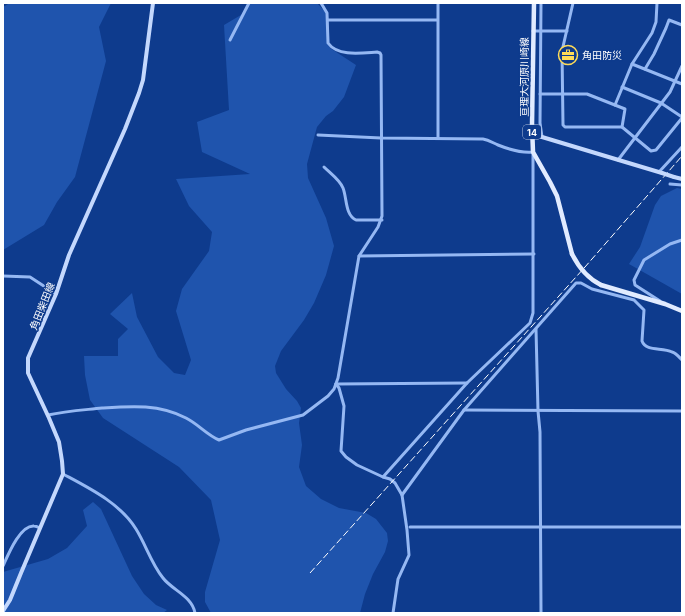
<svg xmlns="http://www.w3.org/2000/svg" width="685" height="616" font-family="Inter,'Noto Sans JP',sans-serif">
	<style>
		.green { fill: #1f54ad }
		.lines { fill: none; stroke-linecap: round; stroke-linejoin: round }
		.street { stroke: #95b8f3; stroke-width: 3 }
		.secondary { stroke: #c4d8fd; stroke-width: 4 }
		.primary { stroke: #e1ebff; stroke-width: 4.5 }
		.rail { stroke: #fff; stroke-width: 1; stroke-dasharray: 7 3; stroke-linecap: butt }
		.secondary-bridge { stroke: #c4d8fd; stroke-width: 4 }
		.primary-bridge { stroke: #e1ebff; stroke-width: 4.5 }
		.labels { text-anchor: middle; dominant-baseline: central; stroke-width: 3; stroke-linejoin: round; paint-order: stroke }
		.shield { fill: #0e3b8d; stroke: #b7c4dd; stroke-width: 1 }
		.shield-label { font-size: 9px; font-weight: bold; fill: #fff }
		.poi-label { font-size: 10px; fill: #fff; stroke: #0e3b8d; text-anchor: start }
		.street-label { font-size: 10px; fill: #fff; stroke: #0e3b8d }
	</style>
	<rect width="100%" height="100%" fill="#0e3b8d"/>
	<g class="green">
		<path d="M 10,3 L 111,3 L 99,27 L 106,61 L 75,177 L 57,202 L 44,225 L 3,250 L 3,7 Z"/>
		<path d="M 249,3 L 317,3 L 328,15 L 330,48 L 356,65 L 344,97 L 333,111 L 326,116 L 317,127 L 307,164 L 308,178 L 326,218 L 334,246 L 326,275 L 314,303 L 304,320 L 281,351 L 275,366 L 276,373 L 286,389 L 297,401 L 301,408 L 299,423 L 302,445 L 299,467 L 306,486 L 321,499 L 339,508 L 366,513 L 376,519 L 387,533 L 388,541 L 385,552 L 373,574 L 365,594 L 360,613 L 211,613 L 205,602 L 205,592 L 220,540 L 211,500 L 179,467 L 103,418 L 90,400 L 85,375 L 84,356 L 118,356 L 118,339 L 128,329 L 110,314 L 132,293 L 137,317 L 158,357 L 174,373 L 185,375 L 191,360 L 176,311 L 182,289 L 209,251 L 212,232 L 189,206 L 176,179 L 250,174 L 202,152 L 197,122 L 229,110 L 224,25 L 246,12 Z"/>
		<path d="M 677,188 L 682,189 L 682,294 L 629,264 L 640,247 L 655,205 L 661,196 Z"/>
		<path d="M 93,502 L 101,509 L 132,576 L 144,594 L 156,605 L 167,610 L 163,613 L 3,613 L 3,572 L 48,559 L 67,548 L 87,526 L 83,510 Z"/>
	</g>
	<g class="lines">
		<g class="street">
			<path d="M 438,3 L 438,138"/>
			<path d="M 541,3 L 540,123 L 542,137"/>
			<path d="M 573,3 L 562,51 L 563,125 L 565,127 L 622,127 L 651,151 L 656,150 L 682,118"/>
			<path d="M 328,20 L 437,20"/>
			<path d="M 533,31 L 567,31"/>
			<path d="M 230,40 L 249,3"/>
			<path d="M 632,64 L 682,84"/>
			<path d="M 645,69 L 654,54 L 666,28 L 669,20 L 682,25"/>
			<path d="M 622,87 L 661,103 L 682,117"/>
			<path d="M 540,94 L 587,94 L 625,109 L 622,127"/>
			<path d="M 615,105 L 632,64 L 652,33 L 656,22 L 657,3"/>
			<path d="M 318,135 L 381,138 L 483,139 C 489,140 493,143 498,145 C 508,149 523,153 533,152 L 533,313 L 530,323 L 467,383 L 383,477"/>
			<path d="M 618,160 L 670,92 L 682,66"/>
			<path d="M 324,167 C 330,173 340,180 343,188 C 347,198 345,215 356,220 L 382,220"/>
			<path d="M 659,172 L 682,147"/>
			<path d="M 670,184 L 682,185"/>
			<path d="M 359,256 L 534,254"/>
			<path d="M 3,276 L 30,277 L 56,294"/>
			<path d="M 660,301 L 635,285 L 634,280 L 644,260 L 670,244 L 682,240"/>
			<path d="M 536,329 L 538,411 L 540,432 L 541,613"/>
			<path d="M 336,384 L 339,388 L 344,406 L 341,451 L 346,457 L 357,465 L 383,477 L 390,479 L 395,483 L 402,495 L 407,530 L 409,555 L 398,579 L 393,613"/>
			<path d="M 336,384 L 467,383"/>
			<path d="M 464,410 L 682,411"/>
			<path d="M 48,415 C 66,411 84,410 102,408 C 132,406 159,404 186,418 C 198,424 207,435 219,440 L 246,430 L 303,415 L 328,396 L 334,389 L 338,378 L 359,256 L 378,227 L 382,216 L 381,55 L 380,53 L 377,52 C 362,53 338,57 328,43 L 327,13 L 321,3"/>
			<path d="M 63,474 C 89,488 120,503 136,529 C 146,545 151,563 163,578 C 172,590 192,596 195,613"/>
			<path d="M 402,495 L 464,410 L 576,283 L 581,283 L 592,289 L 634,300 L 644,310 L 642,341 C 646,352 662,347 672,352 C 676,353 679,357 682,360"/>
			<path d="M 410,527 L 682,527"/>
			<path d="M 3,566 C 8,555 20,525 34,526 C 36,526 38,527 40,528"/>
		</g>
		<g class="secondary">
			<path d="M 533,136 L 542,137 L 662,173"/>
			<path d="M 674,177 L 682,179"/>
			<path d="M 3,611 L 10,600 L 21,573 L 63,474 L 62,461 L 59,442 L 49,418 L 28,373 L 28,358 L 56,294 L 69,255 L 125,129 L 139,93 L 143,80 L 153,3"/>
		</g>
		<g class="primary">
			<path d="M 534,3 L 532,125 L 533,152 L 550,182 L 557,196 L 572,254"/>
			<path d="M 601,285 L 665,304 L 682,311"/>
		</g>
		<path class="rail" d="M 310,573 L 585,267 L 682,156"/>
		<path class="secondary-bridge" d="M 662,173 L 674,177"/>
		<path class="primary-bridge" d="M 572,254 C 579,268 587,278 601,285"/>
	</g>
	<defs>
		<symbol id="office-ring" viewBox="-11 -11 22 22"><circle r="9.5" fill="#0e3b8d" stroke="#ffdc57" stroke-width="1.5"/><path d="M-6-3h4V-5.5h4V-3h4V5H-6ZM-1-4.5V-3h2v-1.5ZM-6 0V1H6V0Z" fill="#ffdc57"/></symbol>
	</defs>
	<g fill-rule="evenodd">
		<use href="#office-ring" x="557" y="44" width="22" height="22"/>
	</g>
	<g class="labels">
		<rect class="shield" x="523" y="125" width="18" height="14" rx="3"/>
		<g class="shield-label">
			<text x="532" y="132">14</text>
		</g>
		<g class="poi-label">
			<text x="582" y="55">角田防災</text>
		</g>
		<g class="street-label">
			<text transform="translate(524 77) rotate(-90)">亘理大河原川崎線</text>
			<text transform="translate(42 306) rotate(-68)">角田柴田線</text>
		</g>
	</g>
	<rect width="685" height="616" fill="none" stroke="#ffffff" stroke-width="8"/>
</svg>
